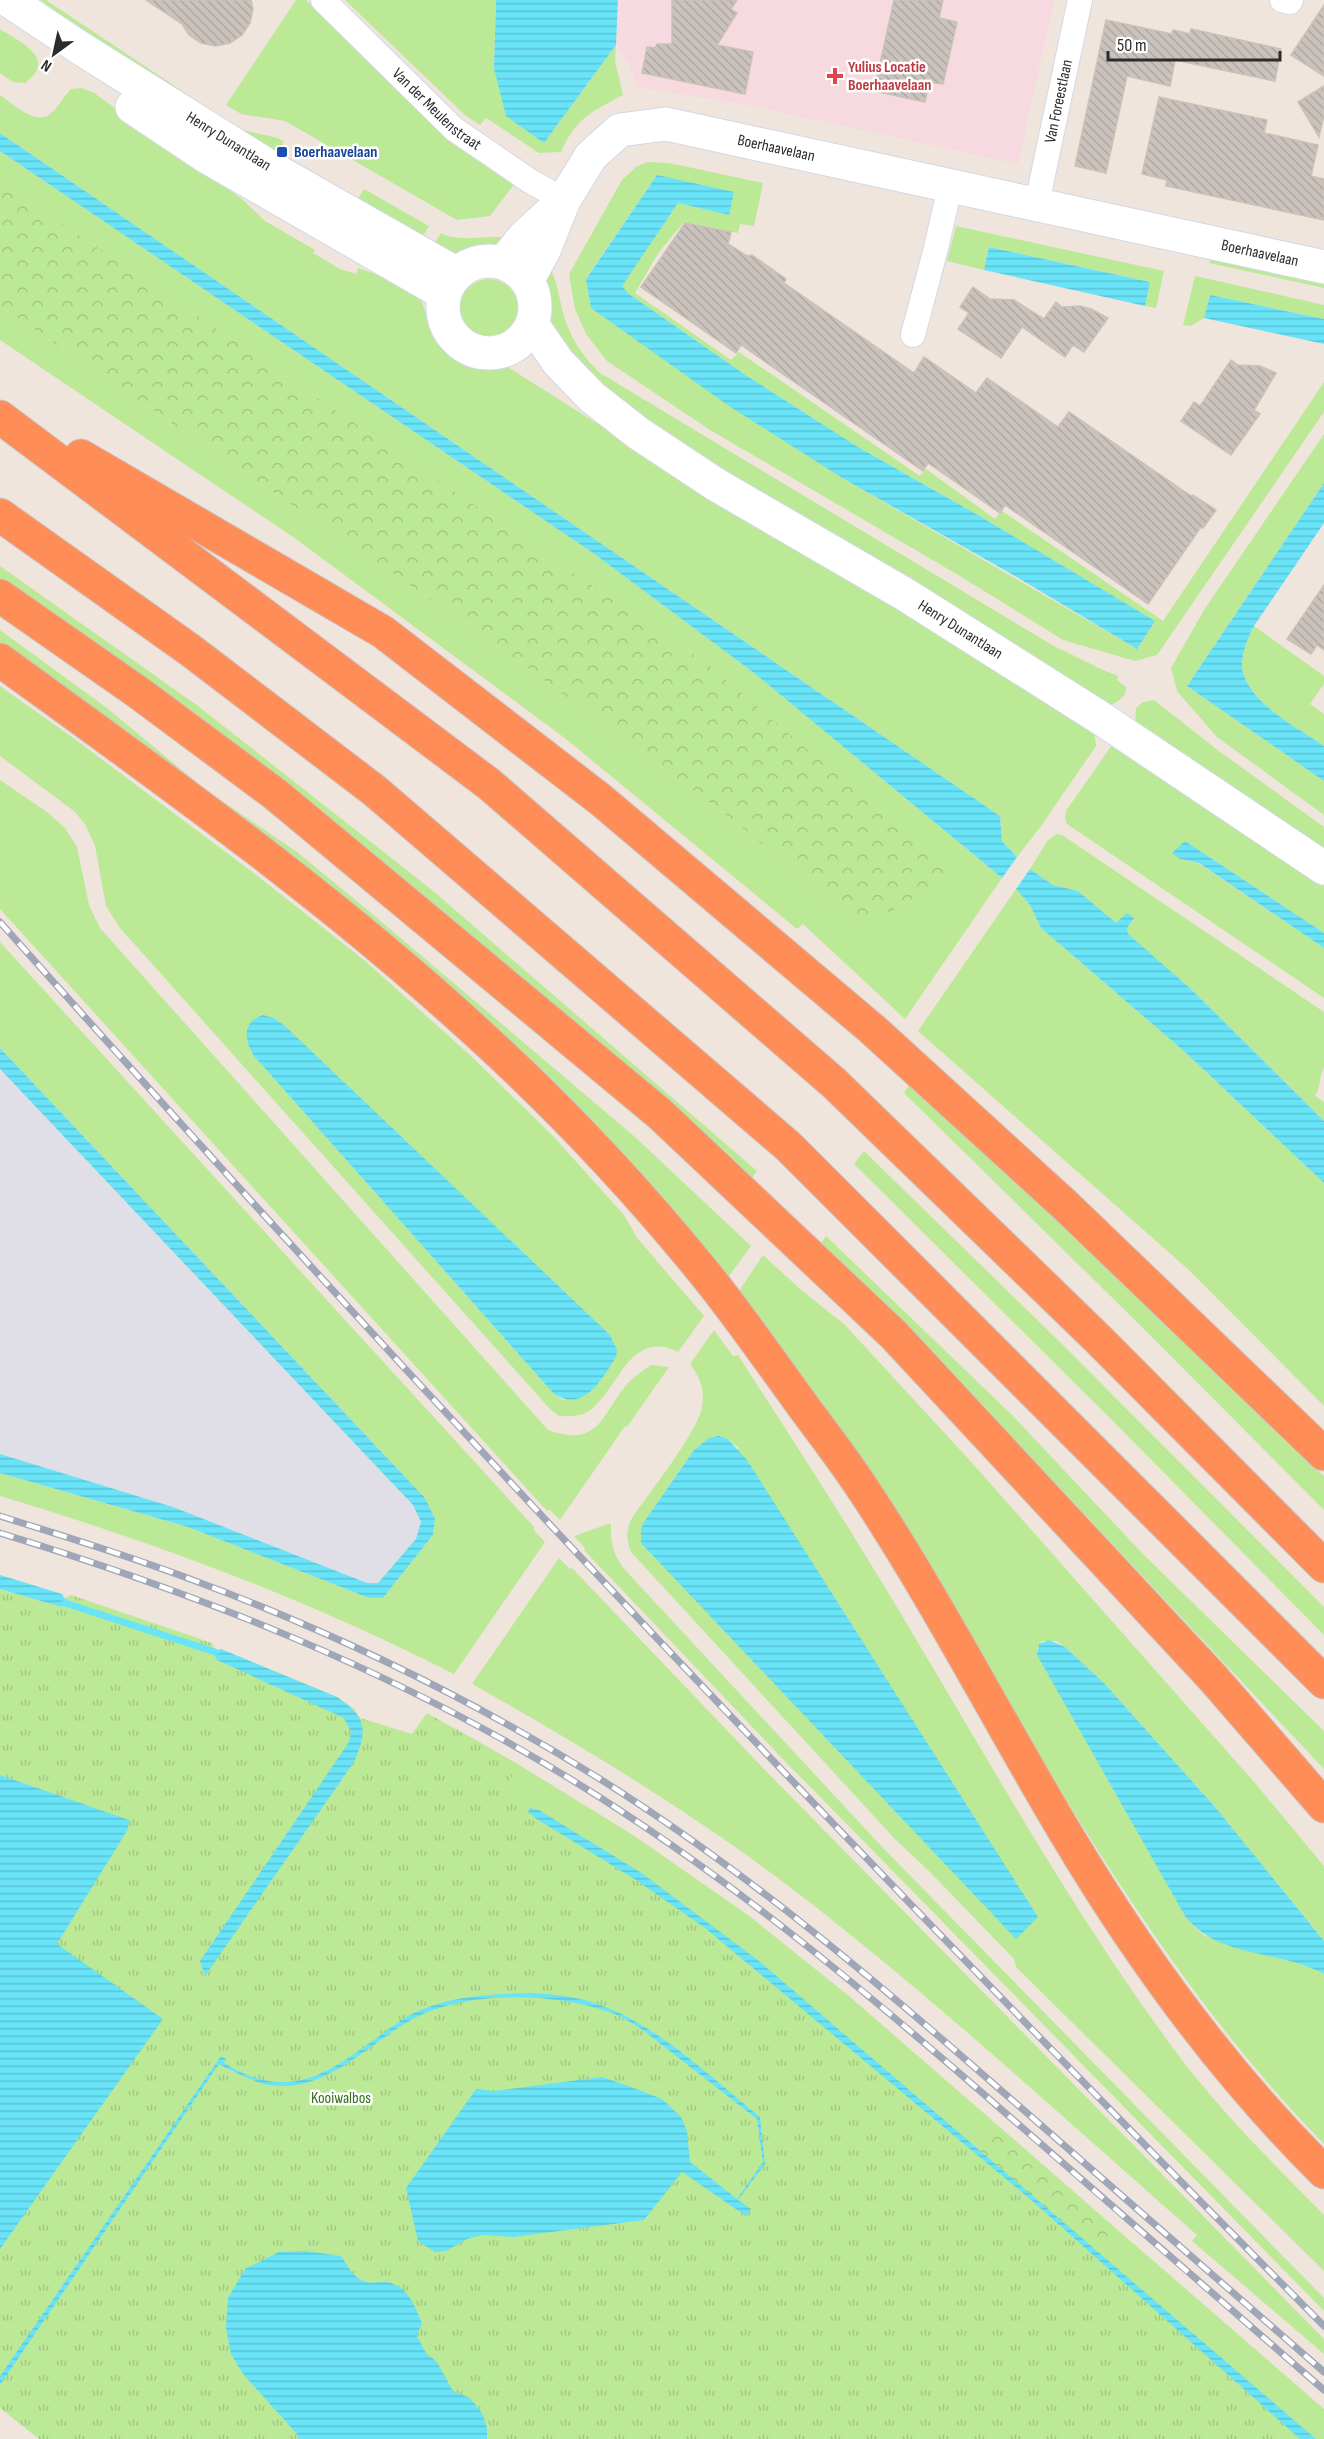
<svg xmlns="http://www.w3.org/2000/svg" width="1324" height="2439" font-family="'Sofia Sans Condensed',sans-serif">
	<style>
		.industrial { fill: #e0dee7 }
		.medical { fill: #f6dadf }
		.grass { fill: #bce996; fill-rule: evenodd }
		.forest { fill: url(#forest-crowns) }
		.park { fill: url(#park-tufts) }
		.water { fill: url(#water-rules) }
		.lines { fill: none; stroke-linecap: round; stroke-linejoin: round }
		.stream { stroke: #69e3f8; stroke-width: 7 }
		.building { fill: url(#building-back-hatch); stroke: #cbc1b7; stroke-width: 1.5 }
		.street-casing { stroke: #d2d8e6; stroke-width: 26 }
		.secondary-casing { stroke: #d2d8e6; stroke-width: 35 }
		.highway-casing { stroke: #c8c8c8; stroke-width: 35 }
		.street { stroke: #fff; stroke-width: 24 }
		.secondary { stroke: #fff; stroke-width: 33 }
		.highway { stroke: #ff8d58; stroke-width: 33 }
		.rail-casing { stroke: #9fa6b8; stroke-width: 7 }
		.rail { stroke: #fff; stroke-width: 4.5; stroke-dasharray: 14; stroke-linecap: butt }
		.health-dot { fill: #e0444e; stroke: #fff; stroke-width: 2 }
		.transit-dot { fill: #1a4fb4; stroke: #fff; stroke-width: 2 }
		.labels { text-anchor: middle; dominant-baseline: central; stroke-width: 5; stroke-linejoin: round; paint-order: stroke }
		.health-label { font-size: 16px; font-weight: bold; fill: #be3a42; stroke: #fff; text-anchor: start }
		.street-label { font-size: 16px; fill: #2c2c2c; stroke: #fff }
		.transit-label { font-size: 16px; font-weight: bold; fill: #164399; stroke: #fff; text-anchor: start }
		.park-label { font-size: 16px; fill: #337015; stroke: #fff }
	</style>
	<defs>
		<pattern id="forest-crowns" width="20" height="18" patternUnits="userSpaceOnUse" patternTransform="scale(1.5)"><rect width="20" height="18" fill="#bce996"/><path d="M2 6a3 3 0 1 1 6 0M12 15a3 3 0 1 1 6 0" fill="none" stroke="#a2c881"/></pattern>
		<pattern id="park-tufts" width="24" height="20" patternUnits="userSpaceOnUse" patternTransform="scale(1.5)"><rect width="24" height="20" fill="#bce996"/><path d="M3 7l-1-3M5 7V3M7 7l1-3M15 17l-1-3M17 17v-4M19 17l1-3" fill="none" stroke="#a2c881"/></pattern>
		<pattern id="water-rules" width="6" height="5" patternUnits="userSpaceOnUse" patternTransform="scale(1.5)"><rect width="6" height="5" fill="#69e3f8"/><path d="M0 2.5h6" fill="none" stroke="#5bc3d5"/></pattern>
		<pattern id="building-back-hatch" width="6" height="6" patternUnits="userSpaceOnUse" patternTransform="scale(1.5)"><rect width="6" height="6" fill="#cac2bd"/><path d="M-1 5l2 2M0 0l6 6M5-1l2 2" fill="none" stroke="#aea7a3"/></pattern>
	</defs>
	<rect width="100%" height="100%" fill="#efe5dd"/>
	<path class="industrial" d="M 0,1069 L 413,1505 L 421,1522 L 417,1539 L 378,1583 L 367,1583 L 173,1507 L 0,1454 Z"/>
	<path class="medical" d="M 618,0 L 1054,0 L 1018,164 L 747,105 L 637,87 L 629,64 L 616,45 Z"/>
	<g class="grass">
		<path d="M 41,0 L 46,0 L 239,129 L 278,138 L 284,142 L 279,152 L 229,133 L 103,49 Z"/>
		<path d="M 296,0 L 306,0 L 447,136 L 515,183 L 490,216 L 457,220 L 285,121 L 241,114 L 226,105 Z"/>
		<path d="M 345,0 L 496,0 L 494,68 L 544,143 L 616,45 L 615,61 L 623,95 C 591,112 576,118 561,152 L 539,153 L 486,118 L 480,125 L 465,115 Z"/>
		<path d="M 0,29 C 20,42 59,59 25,83 L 13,82 L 0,73 Z"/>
		<path d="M 82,88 L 94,93 L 242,199 L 265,221 L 315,250 L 313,253 L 340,269 L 356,274 L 358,268 L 387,278 L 419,295 L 436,339 L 478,367 L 506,366 L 718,500 L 981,655 L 1094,731 L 1096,746 L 1041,826 L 1017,857 L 1002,841 L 1000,816 L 0,133 L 0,95 C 12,103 36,126 50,114 C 58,108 64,96 71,89 Z"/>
		<path d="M 0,151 L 593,553 L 754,673 L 1002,878 L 905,1019 L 803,924 L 797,929 L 566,739 L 296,539 L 0,340 L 0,306 L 491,641 L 733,820 L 862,928 L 706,663 L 0,181 Z"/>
		<path d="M 647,162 L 669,163 L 763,183 L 754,226 L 740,224 L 738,233 L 684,222 L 659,252 L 635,293 L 731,360 L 739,352 L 920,476 L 926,469 L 995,519 L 1002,511 L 1163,621 L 1324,382 L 1324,412 L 1157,655 L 1135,661 L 1063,640 L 960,576 L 710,430 L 607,361 L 586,334 L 575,309 L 569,274 L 622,180 L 636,167 ZM 657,175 L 729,215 L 678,203 L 621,286 L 629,294 L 747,376 L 858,447 L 983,518 L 1154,621 L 1137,649 L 844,479 L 586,278 Z"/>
		<path d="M 364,189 L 429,226 L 419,243 L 358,199 Z"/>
		<path d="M 956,226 L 1164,271 L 1156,308 L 1145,306 L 1150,282 L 990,247 L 984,270 L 947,261 Z"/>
		<path d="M 441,233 C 463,244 487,233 511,239 L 498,250 L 460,257 L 431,249 Z"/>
		<path d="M 1211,259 L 1324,279 L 1324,288 L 1209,263 Z"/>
		<path d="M 548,264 C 557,280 558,292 562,309 C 568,334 581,355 600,373 L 1052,645 L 1101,669 L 1118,676 L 1117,680 L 1126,687 C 1126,698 1118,701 1109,706 L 772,503 L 638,417 L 578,368 L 545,322 L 542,285 Z"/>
		<path d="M 1195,276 L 1324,305 L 1324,319 L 1210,295 L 1204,318 L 1191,326 L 1183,325 Z"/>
		<circle cx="489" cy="308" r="29"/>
		<path d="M 1324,434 L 1324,483 L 1187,686 L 1324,781 L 1324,815 L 1217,737 L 1177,691 L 1171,668 L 1204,610 Z"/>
		<path d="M 0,566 L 198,706 L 432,890 L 757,1171 L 749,1182 L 0,581 Z"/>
		<path d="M 1254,626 L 1324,676 L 1324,684 L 1310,704 L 1324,714 L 1324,746 C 1297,727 1257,708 1244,676 C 1238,662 1247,639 1254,626 Z"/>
		<path d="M 0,630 L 107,708 L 206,790 L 297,852 L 370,912 L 635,1137 L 751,1246 L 727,1279 L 579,1117 L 0,653 Z"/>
		<path d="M 0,686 L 76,740 L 251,871 L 364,960 L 471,1056 L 553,1136 L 624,1215 L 638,1239 L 704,1316 L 678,1352 C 632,1329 620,1383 594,1407 C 586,1416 570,1417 559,1416 L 550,1409 L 120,928 L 106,906 L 95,846 L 85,824 L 74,811 L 0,756 ZM 254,1056 L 610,1366 L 589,1392 L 563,1400 L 554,1394 Z"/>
		<path d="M 1154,700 L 1219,751 L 1324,827 L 1324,854 L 1135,725 L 1136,708 L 1143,702 Z"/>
		<path d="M 1114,742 L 1324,880 L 1324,933 L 1185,841 L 1180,859 L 1198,863 L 1324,948 L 1324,998 L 1067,824 L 1065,819 L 1066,811 Z"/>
		<path d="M 0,780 L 47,812 L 65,828 L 77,847 L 89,905 L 100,928 L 548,1430 C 601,1449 601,1413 629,1382 C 635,1376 644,1370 651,1365 L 669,1367 L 627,1427 L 625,1426 L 560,1520 L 550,1510 L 547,1511 L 0,909 Z"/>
		<path d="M 1057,834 L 1062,835 L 1324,1012 L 1324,1068 C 1318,1078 1322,1085 1315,1096 L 1324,1102 L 1324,1121 L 1191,989 L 1127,934 L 1127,928 L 1134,918 L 1117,924 L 1078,891 L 1053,885 L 1030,869 L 1048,840 Z"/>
		<path d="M 1016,889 L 1030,905 L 1041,928 L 1186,1053 L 1324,1183 L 1324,1406 L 1190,1271 L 918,1031 Z"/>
		<path d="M 0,942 L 535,1528 L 533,1529 L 545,1542 L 454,1674 C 309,1600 157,1543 0,1496 L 0,1473 L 188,1527 L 369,1598 L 383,1598 L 433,1535 L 435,1520 L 425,1498 L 0,1048 Z"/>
		<path d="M 911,1082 L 968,1133 L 1324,1476 L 1324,1510 L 1145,1330 L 904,1093 Z"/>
		<path d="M 864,1151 L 1063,1345 L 1324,1607 L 1324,1635 L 1110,1418 L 854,1164 Z"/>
		<path d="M 826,1236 L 1013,1416 L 1143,1554 L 1324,1731 L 1324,1769 L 1008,1433 L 821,1244 Z"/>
		<path d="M 763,1255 L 800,1289 L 845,1325 L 974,1465 L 1255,1783 L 1324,1866 L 1324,1941 L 1216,1808 L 1104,1683 L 1065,1647 L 1056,1641 L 1042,1641 L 1037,1649 L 1185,1915 L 1194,1927 L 1205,1936 L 1309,1966 L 1324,1974 L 1324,2144 C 1128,1943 1006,1686 856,1452 C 820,1396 777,1345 737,1294 Z"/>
		<path d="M 714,1330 L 733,1356 L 738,1355 C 790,1436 843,1517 892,1599 C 985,1753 1071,1911 1179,2056 C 1222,2113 1274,2164 1324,2215 L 1324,2271 L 1016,1967 L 1014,1959 L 929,1871 L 895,1839 L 631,1552 C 626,1539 626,1530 632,1518 C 648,1495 699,1430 702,1407 C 705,1390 700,1377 690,1364 ZM 719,1436 L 728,1439 L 739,1448 L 644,1522 L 694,1450 Z"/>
		<path d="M 611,1523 C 610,1543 613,1556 627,1572 L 884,1849 L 1324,2298 L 1324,2311 L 779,1755 L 584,1550 L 585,1548 L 574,1536 Z"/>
		<path d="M 559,1558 L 570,1569 L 572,1568 L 764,1769 L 1324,2339 L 1324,2354 L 1192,2241 L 1197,2235 C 1058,2113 921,1986 774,1875 C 678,1804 575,1742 472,1684 Z"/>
		<path d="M 456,1729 L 516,1763 L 633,1835 L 748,1915 L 849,1996 L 994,2122 L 932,2211 L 324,1892 Z"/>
		<path d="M 1119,2231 L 1324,2409 L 1324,2439 L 1272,2439 L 1049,2337 Z"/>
	</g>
	<g class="forest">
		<path d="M 0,181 L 706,663 L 954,875 L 862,928 L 733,820 L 491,641 L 0,306 Z"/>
		<path d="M 994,2122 L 1119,2231 L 1049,2337 L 932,2211 Z"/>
	</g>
	<path class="park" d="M 0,1589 L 61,1607 L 66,1600 L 65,1598 L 71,1595 L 212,1643 L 216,1651 L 221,1649 L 337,1697 L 354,1709 L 360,1718 L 412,1734 L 427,1713 L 519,1765 L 509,1781 L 537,1809 L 530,1808 L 528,1812 L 636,1880 L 705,1928 L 1030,2199 L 1300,2439 L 39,2439 L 0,2408 Z"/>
	<g class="water">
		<path d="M 496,0 L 618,0 L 616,45 L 544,143 L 506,116 L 494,68 Z"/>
		<path d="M 0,133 L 1000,816 L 1002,841 L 1017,857 L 1002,878 L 754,673 L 593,553 L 0,151 Z"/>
		<path d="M 657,175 L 734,192 L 729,215 L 678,203 L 622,286 L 629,294 L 747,376 L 858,447 L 983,518 L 1155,621 L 1137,649 L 1020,579 L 844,479 L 729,406 L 591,308 L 586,279 Z"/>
		<path d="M 989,247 L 1150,282 L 1145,306 L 984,270 Z"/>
		<path d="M 1210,295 L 1324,319 L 1324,344 L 1204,318 Z"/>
		<path d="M 1324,483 L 1324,523 L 1254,626 C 1247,639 1238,662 1244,676 C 1257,708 1297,727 1324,746 L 1324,781 L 1187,686 Z"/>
		<path d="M 1185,841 L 1324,933 L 1324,948 L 1199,863 L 1180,859 L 1172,853 Z"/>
		<path d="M 1030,869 L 1053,885 L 1078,891 L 1116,923 L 1127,913 L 1134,918 L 1127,928 L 1128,934 L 1191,989 L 1324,1121 L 1324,1183 L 1186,1053 L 1041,928 L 1030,905 L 1016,889 Z"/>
		<path d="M 263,1015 L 274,1018 L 285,1026 L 610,1335 L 617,1350 L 616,1357 C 602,1379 584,1413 554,1394 L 254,1056 C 244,1039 242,1022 263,1015 Z"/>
		<path d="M 0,1048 L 425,1498 L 435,1519 L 433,1535 L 383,1598 L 369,1598 L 188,1527 L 0,1473 L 0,1454 L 173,1507 L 367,1583 L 378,1583 L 416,1539 L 421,1522 L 413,1505 L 0,1069 Z"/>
		<path d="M 719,1436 L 728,1439 L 747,1460 L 1038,1917 L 1016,1939 L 641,1543 L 641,1529 L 644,1522 L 694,1450 L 709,1438 Z"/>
		<path d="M 0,1575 L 62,1594 L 66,1600 L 61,1607 L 0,1589 Z"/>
		<path d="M 1049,1640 L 1065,1647 L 1104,1683 L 1216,1808 L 1324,1941 L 1324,1974 C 1279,1949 1218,1959 1185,1916 L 1037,1655 L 1039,1644 Z"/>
		<path d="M 221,1649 L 337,1697 C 367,1717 368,1730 354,1762 L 205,1976 L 200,1961 L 349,1742 L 351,1732 L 344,1718 L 217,1660 L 214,1655 L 218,1650 Z"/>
		<path d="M 0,1775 L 129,1820 L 128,1829 L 57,1944 L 163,2019 L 0,2249 Z"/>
		<path d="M 530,1808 L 539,1810 L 643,1874 L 759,1961 L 1316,2439 L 1300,2439 L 1030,2199 L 705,1928 L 636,1880 L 535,1818 L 528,1812 Z"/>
		<path d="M 533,1993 C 552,1994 570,1996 588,2001 C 652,2019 709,2076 760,2117 L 765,2164 L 738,2200 L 751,2209 L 746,2216 L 682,2172 L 644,2220 L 513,2237 L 482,2235 L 467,2239 L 446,2251 L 435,2252 L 418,2241 L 406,2188 L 476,2089 L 494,2091 L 602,2077 L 626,2085 L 662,2099 L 681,2117 L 687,2131 L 690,2162 L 737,2199 L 763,2162 L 757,2119 L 644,2031 C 631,2022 618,2014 603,2010 C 548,1992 463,1991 411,2020 C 370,2043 332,2086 283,2086 C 258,2086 239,2074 219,2064 L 0,2385 L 0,2376 L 221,2056 L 226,2059 L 224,2063 C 286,2102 325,2076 378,2037 C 390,2029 402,2018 416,2012 C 453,1995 494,1994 533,1993 Z"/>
		<path d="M 305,2251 L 341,2256 C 347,2265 355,2280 367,2282 C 373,2284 380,2281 386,2282 C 408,2285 414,2305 422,2323 L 417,2336 L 426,2353 L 437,2362 L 453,2391 L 470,2398 L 482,2413 L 487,2428 L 487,2439 L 299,2439 L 297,2434 L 243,2374 L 231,2354 L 226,2328 L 228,2298 L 245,2269 L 279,2252 Z"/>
	</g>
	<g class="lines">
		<path class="stream" d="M 65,1603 L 215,1652"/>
	</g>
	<g class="building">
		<path d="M 146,0 L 251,0 L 253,9 L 250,23 L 242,35 L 230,43 L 216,46 L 201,43 L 189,35 L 182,24 Z"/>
		<path d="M 672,0 L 737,0 L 731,9 L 737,13 L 717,45 L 753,52 L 745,94 L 642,73 L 647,47 L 655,48 L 657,44 L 672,44 Z"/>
		<path d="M 894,0 L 943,0 L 939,18 L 957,22 L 943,84 L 929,82 L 925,102 L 874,91 Z"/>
		<path d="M 1324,5 L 1324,76 L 1291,55 Z"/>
		<path d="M 1106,20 L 1172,34 L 1173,30 L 1190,34 L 1191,29 L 1281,49 L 1275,81 L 1175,60 L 1170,86 L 1127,76 L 1106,173 L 1075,166 Z"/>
		<path d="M 1324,86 L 1324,115 L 1319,137 L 1298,102 Z"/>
		<path d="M 1159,97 L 1267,120 L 1264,133 L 1318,145 L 1311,176 L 1324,179 L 1324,220 L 1166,186 L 1167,180 L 1142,174 Z"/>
		<path d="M 685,223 L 731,232 L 728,244 L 747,256 L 752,255 L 786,279 L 784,283 L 914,373 L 924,357 L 976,393 L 987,378 L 1058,427 L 1069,412 L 1191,496 L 1193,495 L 1216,510 L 1203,528 L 1201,527 L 1148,604 L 1005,505 L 1000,513 L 928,463 L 923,471 L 741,345 L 736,353 L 641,287 Z"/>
		<path d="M 973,287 L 990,299 L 1014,300 L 1044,319 L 1056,302 L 1062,307 L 1080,306 L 1091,309 L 1108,318 L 1084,352 L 1073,345 L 1065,357 L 1022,327 L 1001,358 L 958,329 L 969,313 L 960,307 Z"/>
		<path d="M 1231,360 L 1238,365 L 1260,366 L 1276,373 L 1254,410 L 1260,414 L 1231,455 L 1181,421 L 1194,402 L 1200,406 Z"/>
		<path d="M 1324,585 L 1324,650 L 1317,645 L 1311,654 L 1287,639 Z"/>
	</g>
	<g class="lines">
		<defs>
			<g id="street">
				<path id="s1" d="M 323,0 L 454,129 L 530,181 L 564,200"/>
				<path d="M 1282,0 L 1290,2 L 1291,0"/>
				<path id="s2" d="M 1037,203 L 1080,0"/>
				<path d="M 913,335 L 936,248 L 950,187"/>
			</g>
			<g id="secondary">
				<path id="s3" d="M 8,0 L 77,46 L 273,169 L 457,274"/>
				<path d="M 132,107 L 207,157 L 445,294"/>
				<circle cx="489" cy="307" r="46"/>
				<path d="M 503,263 L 524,237 L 559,205"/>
				<path id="s4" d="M 527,281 L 544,250 L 564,200 L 591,156 L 620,130 L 666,124 L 1324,267"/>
				<path id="s5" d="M 532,324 L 558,362 L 592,397 L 638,433 L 715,484 L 906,595 L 1102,719 L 1324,868"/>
			</g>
			<g id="highway">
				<path d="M 0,417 L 489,784 L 834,1083 L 1097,1338 L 1324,1566"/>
				<path d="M 81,456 L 383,632 L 601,800 L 872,1029 L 917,1070 L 1066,1206 L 1324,1454"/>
				<path d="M 0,515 L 190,650 L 375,791 L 788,1146 L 1324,1682"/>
				<path d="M 0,596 L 139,693 L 275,794 L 660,1114 L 894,1335 L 1213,1678 L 1324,1806"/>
				<path d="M 0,660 C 165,780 332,898 482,1037 C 562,1110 638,1191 706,1275 C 740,1317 771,1362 803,1406 C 823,1433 844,1460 863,1489 C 936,1599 997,1718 1065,1832 C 1138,1955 1222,2071 1324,2172"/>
			</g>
		</defs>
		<use href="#street" class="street-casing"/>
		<use href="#secondary" class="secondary-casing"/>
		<use href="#highway" class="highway-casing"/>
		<use href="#street" class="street"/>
		<use href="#secondary" class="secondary"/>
		<use href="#highway" class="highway"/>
		<defs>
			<g id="rail">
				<path d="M 0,922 C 428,1403 870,1870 1324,2326"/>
				<path d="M 0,1516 C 66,1537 133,1557 198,1582 C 338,1634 473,1700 600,1779 C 745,1870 875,1980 1004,2093 C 1111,2186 1217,2279 1324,2372"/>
				<path d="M 0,1533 C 200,1594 393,1670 572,1780 C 732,1878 869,1994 1010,2117 C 1114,2208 1219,2299 1324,2390"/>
			</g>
		</defs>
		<use href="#rail" class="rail-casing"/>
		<use href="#rail" class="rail"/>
	</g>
	<path class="health-dot" d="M832 67h6v6h6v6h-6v6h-6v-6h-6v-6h6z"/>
	<rect class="transit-dot" x="276" y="146" width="12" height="12" rx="3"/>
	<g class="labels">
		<g class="health-label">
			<text x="848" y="67">Yulius Locatie<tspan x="848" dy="18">Boerhaavelaan</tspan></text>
		</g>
		<g class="street-label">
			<text stroke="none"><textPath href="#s2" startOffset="104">Van Foreestlaan</textPath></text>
			<text stroke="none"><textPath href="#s1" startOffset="158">Van der Meulenstraat</textPath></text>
			<text stroke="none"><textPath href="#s3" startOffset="262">Henry Dunantlaan</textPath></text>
			<text stroke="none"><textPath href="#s4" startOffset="339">Boerhaavelaan</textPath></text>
			<text stroke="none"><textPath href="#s4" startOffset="834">Boerhaavelaan</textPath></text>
			<text stroke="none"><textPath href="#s5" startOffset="531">Henry Dunantlaan</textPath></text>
		</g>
		<g class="transit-label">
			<text x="294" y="152">Boerhaavelaan</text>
		</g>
		<g class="park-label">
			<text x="341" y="2098">Kooiwalbos</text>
		</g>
	</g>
	<g transform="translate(54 54) rotate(213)" stroke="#ffffff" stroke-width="4.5" paint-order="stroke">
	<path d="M0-4.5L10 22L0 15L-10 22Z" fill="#2c2c2c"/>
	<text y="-9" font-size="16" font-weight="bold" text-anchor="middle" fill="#2c2c2c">N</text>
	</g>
	<path d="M1108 51v9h172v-9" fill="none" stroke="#2c2c2c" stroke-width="3"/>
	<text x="1117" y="51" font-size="18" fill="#2c2c2c" stroke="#ffffff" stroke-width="4.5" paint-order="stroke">50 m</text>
</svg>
